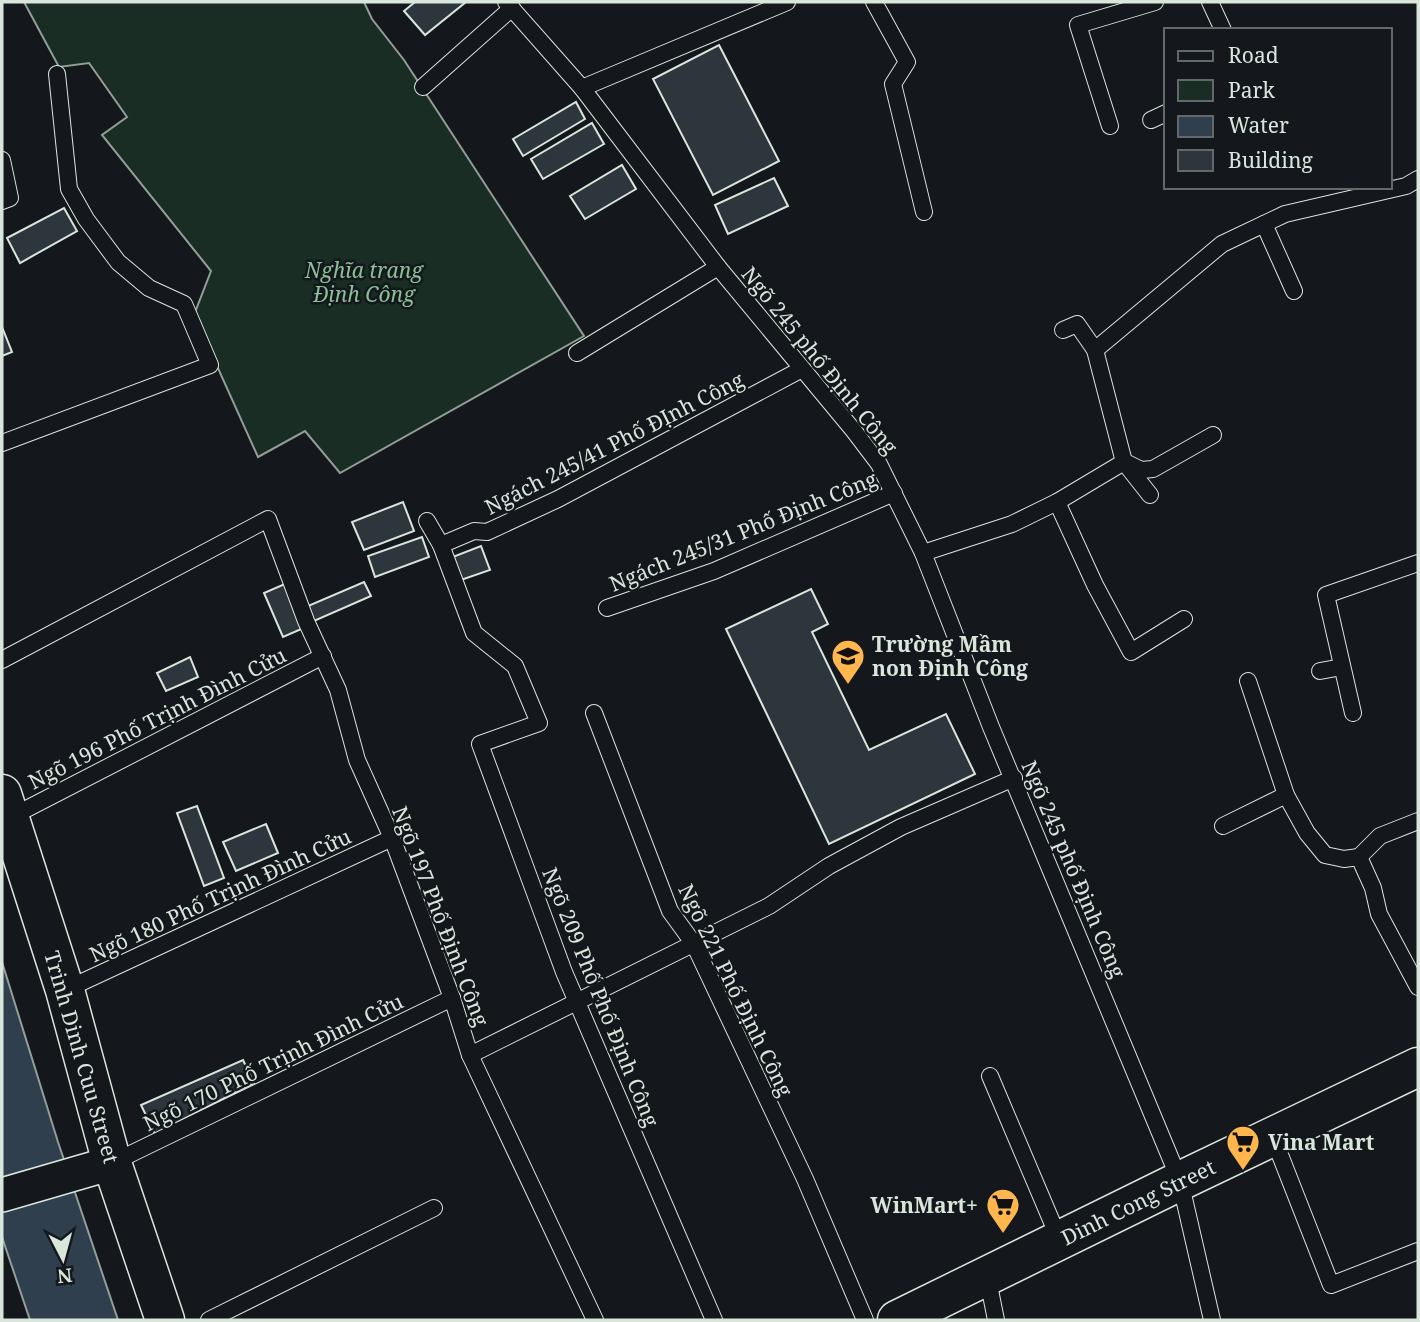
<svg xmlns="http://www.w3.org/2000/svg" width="1420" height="1322" font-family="'Noto Serif',serif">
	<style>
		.green { fill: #1a2d24; stroke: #939e99; stroke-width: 2 }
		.water { fill: #2f3f4d; stroke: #939e99; stroke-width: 2 }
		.building { fill: #2c363c; stroke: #d8e6dc; stroke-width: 2 }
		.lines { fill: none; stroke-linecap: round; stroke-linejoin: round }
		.service-casing { stroke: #d8e6dc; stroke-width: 18 }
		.minor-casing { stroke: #d8e6dc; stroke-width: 36 }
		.tertiary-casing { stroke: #d8e6dc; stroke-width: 41 }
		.secondary-casing { stroke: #d8e6dc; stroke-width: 41 }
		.service { stroke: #14181c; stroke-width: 16 }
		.minor { stroke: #14181c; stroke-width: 33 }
		.tertiary { stroke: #14181c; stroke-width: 38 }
		.secondary { stroke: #14181c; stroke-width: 38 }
		.labels { text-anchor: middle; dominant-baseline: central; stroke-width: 5; stroke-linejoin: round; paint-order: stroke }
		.park-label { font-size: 21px; font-style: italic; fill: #8ac095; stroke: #14181c }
		.street-label { font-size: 21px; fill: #d8e6dc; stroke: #14181c }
		.poi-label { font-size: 21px; font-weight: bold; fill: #d8e6dc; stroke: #14181c; text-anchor: start }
	</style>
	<rect width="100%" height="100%" fill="#14181c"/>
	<path class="green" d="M 24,2 L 364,2 L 372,19 L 404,60 L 584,336 L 340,473 L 305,431 L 258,457 L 194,315 L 211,271 L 102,135 L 127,117 L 89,63 L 59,67 Z"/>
	<path class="water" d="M 2,962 L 58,1142 L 118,1320 L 30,1320 L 2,1237 Z"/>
	<g class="building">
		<path d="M 415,2 L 466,2 L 425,35 L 404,11 Z"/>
		<path d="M 719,45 L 779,161 L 713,195 L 653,79 Z"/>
		<path d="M 576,102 L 585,119 L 523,156 L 513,139 Z"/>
		<path d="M 592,123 L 604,144 L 543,179 L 531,159 Z"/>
		<path d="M 622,165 L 636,189 L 585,219 L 570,196 Z"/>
		<path d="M 774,178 L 788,206 L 728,234 L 715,205 Z"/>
		<path d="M 64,208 L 77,231 L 20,263 L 7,238 Z"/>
		<path d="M 2,327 L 12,352 L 2,356 Z"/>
		<path d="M 403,502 L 414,531 L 364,550 L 352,522 Z"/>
		<path d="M 422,537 L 429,557 L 375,577 L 368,556 Z"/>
		<path d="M 481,546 L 490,570 L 458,581 L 450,558 Z"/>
		<path d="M 364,582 L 371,596 L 314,621 L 308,606 Z"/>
		<path d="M 287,583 L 306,627 L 283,637 L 264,593 Z"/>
		<path d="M 811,589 L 828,624 L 812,632 L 869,750 L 946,714 L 975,774 L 829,844 L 726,629 Z"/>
		<path d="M 190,657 L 198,677 L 166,691 L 157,673 Z"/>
		<path d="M 197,806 L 224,878 L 204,886 L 177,813 Z"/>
		<path d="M 266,824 L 278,853 L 236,871 L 223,842 Z"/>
		<path d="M 243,1060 L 254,1083 L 155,1134 L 141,1105 Z"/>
	</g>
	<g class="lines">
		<defs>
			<g id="service">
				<path d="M 506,2 L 582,88 L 718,267 L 854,431 L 879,464 L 923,553 L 991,727 L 1180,1181 L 1212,1320"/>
				<path d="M 874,2 L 907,62 L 893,84 L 924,212"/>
				<path d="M 1210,2 L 1223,30"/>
				<path d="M 423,87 L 512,8"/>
				<path d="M 582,88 L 787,2"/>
				<path d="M 1151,120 L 1166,113"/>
				<path d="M 1110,126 L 1078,25 L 1155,2"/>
				<path d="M 2,160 L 10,198 L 2,201"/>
				<path d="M 1264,224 L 1294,291"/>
				<path d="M 1063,330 L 1077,324 L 1095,350 L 1124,462 L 1150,495"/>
				<path d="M 1095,350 L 1222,244 L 1285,214 L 1406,186 L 1418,179"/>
				<path d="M 577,353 L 718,267"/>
				<path d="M 2,443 L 210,365 L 184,304 L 149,288 L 118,262 L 86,219 L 69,189 L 57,74"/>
				<path d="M 1127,463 L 1141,470 L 1153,469 L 1213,435"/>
				<path d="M 1057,502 L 1095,585 L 1131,652 L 1184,619"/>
				<path d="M 427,521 L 441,545"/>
				<path d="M 923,553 L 1012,524 L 1057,502 L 1124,462"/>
				<path d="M 607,608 L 714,571 L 894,493"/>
				<path d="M 2,660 L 268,519 L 306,621 L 338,690 L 357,760 L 392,838 L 452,998 L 470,1055 L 595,1320"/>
				<path d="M 1320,671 L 1342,667"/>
				<path d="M 1248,681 L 1286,795 L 1307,833 L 1325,855 L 1344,859 L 1359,857 L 1373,888 L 1379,914 L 1418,987"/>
				<path d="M 594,713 L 670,911 L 694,944 L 805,1179 L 865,1320"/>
				<path d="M 1353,713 L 1326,595 L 1418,563"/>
				<path d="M 9,818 L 323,656"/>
				<path d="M 1223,826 L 1286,795"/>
				<path d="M 1359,857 L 1380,836 L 1418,821"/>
				<path d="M 65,990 L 392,838"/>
				<path d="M 470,1055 L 769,906 L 829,866 L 901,827 L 1014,778"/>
				<path d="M 990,1076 L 1060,1241"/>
				<path d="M 1273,1137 L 1331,1285 L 1418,1251"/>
				<path d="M 112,1163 L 452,998"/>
				<path d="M 987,1275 L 996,1320"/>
				<path d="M 209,1320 L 434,1208"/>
				<path d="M 714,1320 L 564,972 L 480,744 L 539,723 L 515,666 L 474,633 L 441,545 L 474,531 L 487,532 L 558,499 L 802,369"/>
			</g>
			<path id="minor" d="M 2,1195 L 112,1163"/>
			<path id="tertiary" d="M 897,1320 L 1180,1181 L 1418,1067"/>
			<path id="secondary" d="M 2,794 L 65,990 L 112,1163 L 165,1320"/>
		</defs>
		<use href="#service" class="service-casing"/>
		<use href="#minor" class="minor-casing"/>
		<use href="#tertiary" class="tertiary-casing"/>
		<use href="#secondary" class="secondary-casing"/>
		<use href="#service" class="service"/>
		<use href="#minor" class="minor"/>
		<use href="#tertiary" class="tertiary"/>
		<use href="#secondary" class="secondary"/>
	</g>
	<defs>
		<symbol id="school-pin" viewBox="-11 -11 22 30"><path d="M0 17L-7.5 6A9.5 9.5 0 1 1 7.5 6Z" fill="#ffb74d" stroke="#14181c"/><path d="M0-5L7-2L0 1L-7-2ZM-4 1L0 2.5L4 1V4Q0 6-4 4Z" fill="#111"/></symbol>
		<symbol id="supermarket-pin" viewBox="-11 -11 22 30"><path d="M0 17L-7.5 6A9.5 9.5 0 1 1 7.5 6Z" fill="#ffb74d" stroke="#14181c"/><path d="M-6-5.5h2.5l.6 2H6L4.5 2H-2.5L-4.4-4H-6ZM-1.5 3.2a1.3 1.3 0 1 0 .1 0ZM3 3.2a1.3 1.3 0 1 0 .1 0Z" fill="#111"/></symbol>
	</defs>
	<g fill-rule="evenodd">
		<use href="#school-pin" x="829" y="637" width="38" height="52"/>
		<use href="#supermarket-pin" x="1224" y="1123" width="38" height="52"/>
		<use href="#supermarket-pin" x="984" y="1186" width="38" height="52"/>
	</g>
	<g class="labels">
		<g class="park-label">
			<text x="364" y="270">Nghĩa trang<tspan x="364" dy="24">Định Công</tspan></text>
		</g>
		<g class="street-label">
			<text transform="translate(820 360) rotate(51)">Ngõ 245 phố Định Công</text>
			<text transform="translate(614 443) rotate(-27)">Ngách 245/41 Phố ĐỊnh Công</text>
			<text transform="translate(743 531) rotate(-22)">Ngách 245/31 Phố Định Công</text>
			<text transform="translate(157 718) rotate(-27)">Ngõ 196 Phố Trịnh Đình Cửu</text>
			<text transform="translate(1074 869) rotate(67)">Ngõ 245 phố Định Công</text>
			<text transform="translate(220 895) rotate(-25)">Ngõ 180 Phố Trịnh Đình Cửu</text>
			<text transform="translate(441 916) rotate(69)">Ngõ 197 Phố Định Công</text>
			<text transform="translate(736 990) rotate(64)">Ngõ 221 Phố Định Công</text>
			<text transform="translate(601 997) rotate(68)">Ngõ 209 Phố Phố Định Công</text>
			<text transform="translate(82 1057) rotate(74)">Trinh Dinh Cuu Street</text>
			<text transform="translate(273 1062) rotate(-26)">Ngõ 170 Phố Trịnh Đình Cửu</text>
			<text transform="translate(1138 1202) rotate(-26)">Dinh Cong Street</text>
		</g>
		<g class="poi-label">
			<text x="872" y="644">Trường Mầm<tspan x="872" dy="24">non Định Công</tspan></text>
			<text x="1268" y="1142">Vina Mart</text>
			<text x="978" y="1205" text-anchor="end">WinMart+</text>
		</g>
	</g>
	<rect width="1420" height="1322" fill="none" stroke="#d8e6dc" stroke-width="7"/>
	<rect x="1164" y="28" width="228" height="161" fill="#14181c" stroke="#626a69" stroke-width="2"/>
	<rect x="1178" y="51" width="35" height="10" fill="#14181c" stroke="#626a69" stroke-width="2"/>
	<text x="1228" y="63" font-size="21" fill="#d8e6dc">Road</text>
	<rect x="1178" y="80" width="35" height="21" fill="#1a2d24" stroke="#626a69" stroke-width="2"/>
	<text x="1228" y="98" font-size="21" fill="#d8e6dc">Park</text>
	<rect x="1178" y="116" width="35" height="21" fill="#2f3f4d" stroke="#626a69" stroke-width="2"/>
	<text x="1228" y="133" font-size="21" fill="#d8e6dc">Water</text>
	<rect x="1178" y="150" width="35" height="21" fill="#2c363c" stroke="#626a69" stroke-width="2"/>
	<text x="1228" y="168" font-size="21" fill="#d8e6dc">Building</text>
	<g transform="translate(63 1259) rotate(174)" stroke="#14181c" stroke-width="5" paint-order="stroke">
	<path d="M0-5L12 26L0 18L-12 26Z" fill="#d8e6dc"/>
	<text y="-10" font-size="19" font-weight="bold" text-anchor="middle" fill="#d8e6dc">N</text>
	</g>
</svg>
